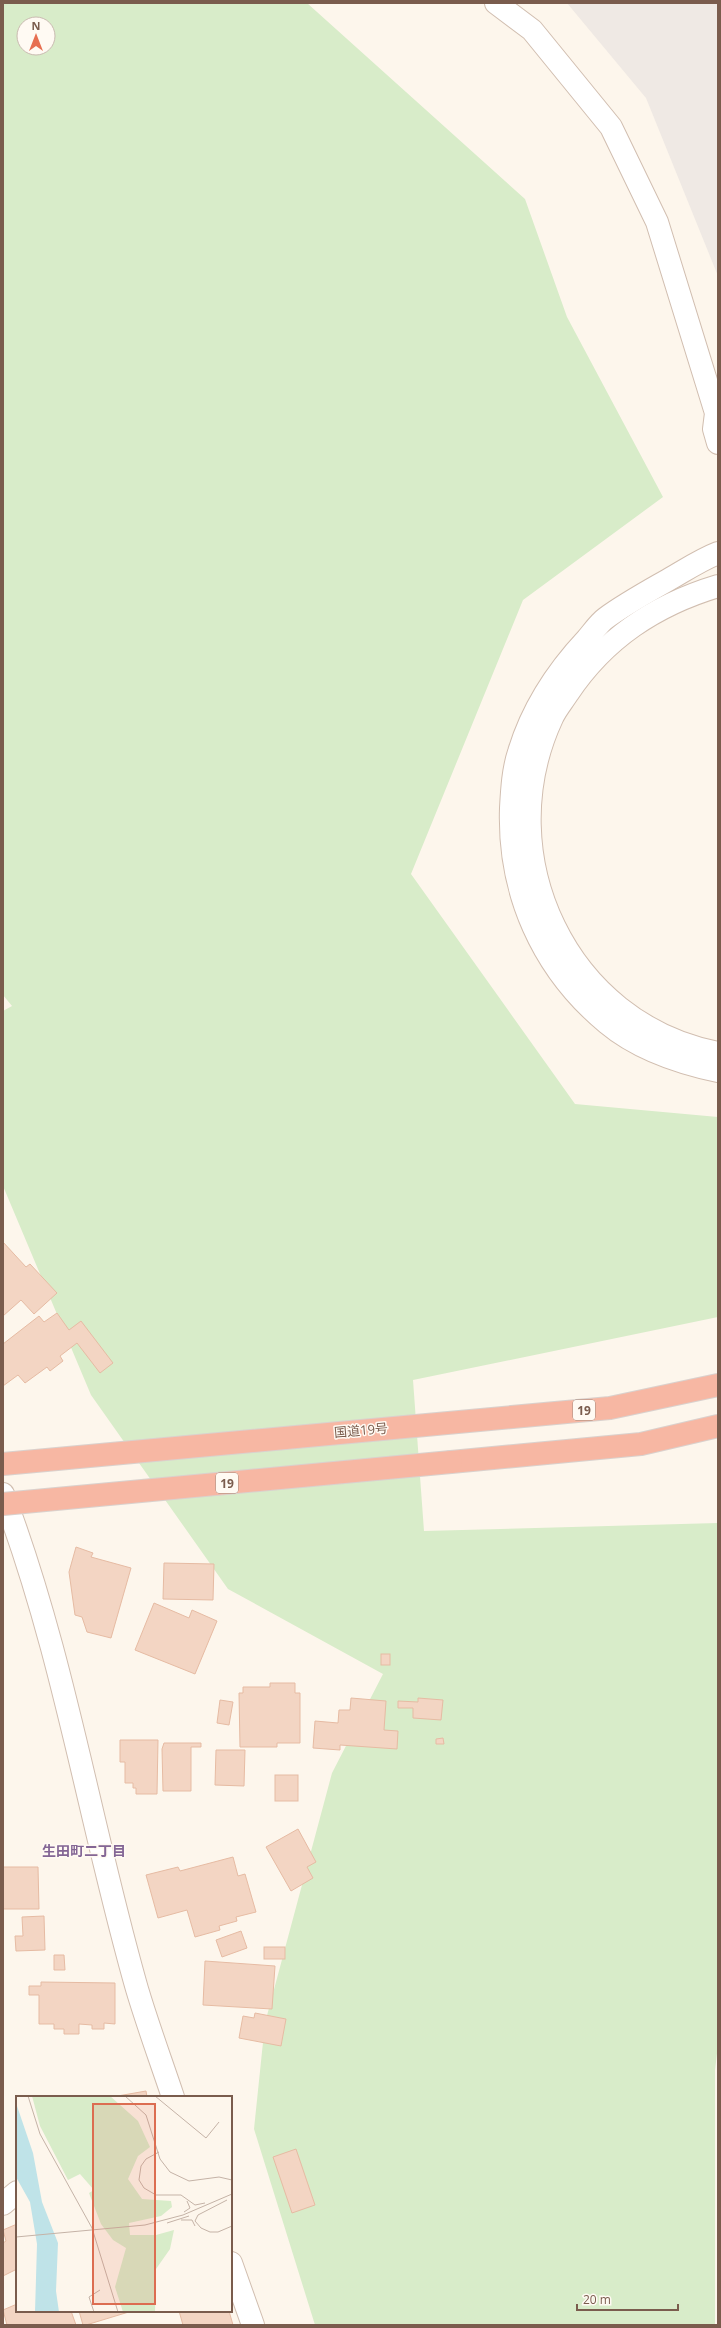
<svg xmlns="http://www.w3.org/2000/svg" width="721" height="2328" font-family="'Open Sans','Noto Sans JP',sans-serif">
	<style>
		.industrial { fill: #efe9e4 }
		.green { fill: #d8ecc9; fill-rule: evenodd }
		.building { fill: #f3d5c3; stroke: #e6bba3 }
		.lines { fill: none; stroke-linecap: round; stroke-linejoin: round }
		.minor-casing { stroke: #d1beb0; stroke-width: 24 }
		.highway-casing { stroke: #dad1cd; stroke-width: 24 }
		.minor { stroke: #fff; stroke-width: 22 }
		.highway { stroke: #f7b7a3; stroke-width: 22 }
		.highway-bridge-casing { stroke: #dad1cd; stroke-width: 24; stroke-linecap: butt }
		.highway-bridge { stroke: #f7b7a3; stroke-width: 22 }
		.labels { text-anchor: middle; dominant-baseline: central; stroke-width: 3; stroke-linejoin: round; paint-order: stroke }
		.shield { fill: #fffaf3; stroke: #a28b7f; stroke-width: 1 }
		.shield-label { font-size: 12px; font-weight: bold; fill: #7a5c4d }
		.street-label { font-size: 13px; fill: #7a5c4d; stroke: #fffaf3 }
		.neighbourhood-label { font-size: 14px; font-weight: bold; fill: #846695; stroke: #fffaf3 }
		.inset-road { fill: none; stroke: #c5b3a7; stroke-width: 1 }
		.view { fill: #dc6d51; fill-opacity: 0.15; stroke: #dc6d51; stroke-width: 2 }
		.inset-edge { fill: none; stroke: #7a5c4d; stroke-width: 2 }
	</style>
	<rect width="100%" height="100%" fill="#fdf6ec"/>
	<path class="industrial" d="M 567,3 L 718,3 L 718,276 L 646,98 Z"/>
	<path class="green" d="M 3,3 L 307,3 L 525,199 L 567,317 L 663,497 L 523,600 L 411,874 L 575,1104 L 718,1117 L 718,1317 L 413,1380 L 424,1531 L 718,1523 L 718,2045 L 715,2070 L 715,2325 L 315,2325 L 254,2129 L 265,2023 L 332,1773 L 383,1674 L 228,1589 L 91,1395 L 3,1186 L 3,1011 L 12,1006 L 3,995 ZM 24,24 L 48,24 L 48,48 L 24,48 Z"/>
	<g class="building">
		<path d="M 3,1242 L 26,1267 L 30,1264 L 57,1293 L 34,1314 L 21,1300 L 3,1316 Z"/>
		<path d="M 57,1313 L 69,1330 L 81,1321 L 113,1363 L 100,1373 L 77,1343 L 60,1356 L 63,1361 L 50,1371 L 47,1367 L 25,1383 L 18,1375 L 3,1386 L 3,1344 L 39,1316 L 44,1322 Z"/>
		<path d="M 76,1547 L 93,1553 L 91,1557 L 131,1568 L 111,1638 L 87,1632 L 82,1617 L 75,1615 L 69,1572 Z"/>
		<path d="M 164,1563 L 214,1564 L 213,1600 L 163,1599 Z"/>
		<path d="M 154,1603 L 189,1618 L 192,1610 L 217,1621 L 195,1674 L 135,1650 Z"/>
		<rect x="381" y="1654" width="9" height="11"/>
		<path d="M 270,1683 L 295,1683 L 295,1693 L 300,1693 L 300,1743 L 277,1743 L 277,1747 L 240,1747 L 239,1693 L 243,1693 L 243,1687 L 270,1687 Z"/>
		<path d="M 351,1698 L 386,1701 L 384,1730 L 398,1731 L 397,1749 L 340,1745 L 340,1750 L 313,1748 L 315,1721 L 338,1723 L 339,1710 L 350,1710 Z"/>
		<path d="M 418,1698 L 443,1700 L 441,1720 L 413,1718 L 413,1708 L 398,1708 L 398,1701 L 418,1702 Z"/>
		<path d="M 220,1700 L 233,1702 L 229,1725 L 217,1723 Z"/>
		<path d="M 443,1738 L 444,1744 L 436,1744 L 436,1739 Z"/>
		<path d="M 120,1740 L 158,1740 L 157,1794 L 136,1794 L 136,1788 L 133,1788 L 133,1783 L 125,1783 L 125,1762 L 120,1762 Z"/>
		<path d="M 164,1743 L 201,1743 L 201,1747 L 191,1747 L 191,1791 L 163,1791 L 162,1749 Z"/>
		<path d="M 216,1750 L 245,1750 L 244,1786 L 215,1785 Z"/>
		<rect x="275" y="1775" width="23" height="26"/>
		<path d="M 298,1829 L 316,1862 L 307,1867 L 313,1878 L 291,1891 L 266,1847 Z"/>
		<path d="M 233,1857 L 238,1876 L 245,1874 L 256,1912 L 236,1917 L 237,1921 L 219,1926 L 220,1930 L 195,1937 L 187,1910 L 158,1918 L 146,1875 L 178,1867 L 180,1871 Z"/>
		<path d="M 3,1867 L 38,1867 L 39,1909 L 3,1909 Z"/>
		<path d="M 44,1916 L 45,1950 L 16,1951 L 15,1936 L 23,1936 L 22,1917 Z"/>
		<path d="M 241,1931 L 247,1948 L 222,1957 L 216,1940 Z"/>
		<rect x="264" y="1947" width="21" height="12"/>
		<path d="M 54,1955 L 64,1955 L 65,1970 L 54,1970 Z"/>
		<path d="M 205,1961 L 275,1966 L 272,2009 L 203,2005 Z"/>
		<path d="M 41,1982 L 115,1983 L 115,2024 L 104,2023 L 104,2029 L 92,2029 L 92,2025 L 79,2024 L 79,2034 L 64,2034 L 64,2029 L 54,2029 L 54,2024 L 39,2024 L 39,1995 L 29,1995 L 29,1986 L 41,1986 Z"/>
		<path d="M 255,2013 L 286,2019 L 281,2046 L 239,2038 L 243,2016 L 254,2018 Z"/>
		<path d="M 146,2091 L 147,2097 L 112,2097 Z"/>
		<path d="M 296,2149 L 315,2205 L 292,2213 L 273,2157 Z"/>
		<path d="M 17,2224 L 17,2269 L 3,2276 L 3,2243 L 6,2241 L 3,2230 Z"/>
		<path d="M 17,2304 L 17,2311 L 71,2311 L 76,2325 L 7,2325 L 3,2310 Z"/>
		<path d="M 79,2311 L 132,2311 L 86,2325 L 83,2325 Z"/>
		<path d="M 179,2311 L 229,2311 L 233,2325 L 183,2325 Z"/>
	</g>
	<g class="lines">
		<defs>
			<g id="minor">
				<path d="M 496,3 L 532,30 L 611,127 L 657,222 L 716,413 L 714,429 L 718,443"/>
				<path d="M 718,553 C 700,560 684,571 668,580 C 647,592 625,604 606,618 C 599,623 593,632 587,639 C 557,671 532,709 519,752 C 513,770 512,790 511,808 C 508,892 542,969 607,1023 C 638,1049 680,1063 718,1071"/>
				<path d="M 718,586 C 655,605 605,638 568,693 C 563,701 556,709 552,718 C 488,856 567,1024 718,1053"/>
				<path d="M 3,1494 C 64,1654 90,1825 137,1989 C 148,2026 161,2061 173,2097"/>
				<path d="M 3,2204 L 17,2192"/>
				<path d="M 231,2263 L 253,2325"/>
			</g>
			<g id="highway">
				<path d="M 451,1462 L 641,1444 L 718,1426"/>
				<path d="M 3,1464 L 610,1408 L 718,1385"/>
			</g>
		</defs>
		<use href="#minor" class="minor-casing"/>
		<use href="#highway" class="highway-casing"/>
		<use href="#minor" class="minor"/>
		<use href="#highway" class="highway"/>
		<defs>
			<path id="highway-bridge" d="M 3,1504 L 451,1462"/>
		</defs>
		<use href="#highway-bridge" class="highway-bridge-casing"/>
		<use href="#highway-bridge" class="highway-bridge"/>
	</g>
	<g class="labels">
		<g class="shield">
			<rect x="573" y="1400" width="22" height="20" rx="3"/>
			<rect x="216" y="1473" width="22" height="20" rx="3"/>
		</g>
		<g class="shield-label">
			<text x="584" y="1410">19</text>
			<text x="227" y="1483">19</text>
		</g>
		<g class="street-label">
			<text transform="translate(361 1430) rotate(-5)">国道19号</text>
		</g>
		<g class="neighbourhood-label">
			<text x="84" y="1850">生田町二丁目</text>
		</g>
	</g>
	<g transform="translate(16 2096)">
		<rect width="216" height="216" fill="#fdf6ec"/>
		<path d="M 16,0 L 94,0 L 122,25 L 134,51 L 122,60 L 112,83 L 126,103 L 155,105 L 156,111 L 145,120 L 113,127 L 114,139 L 140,139 L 158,134 L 154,153 L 140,173 L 139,216 L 107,216 L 99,191 L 110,152 L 97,144 L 85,128 L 73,97 L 78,94 L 64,78 L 52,84 L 24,30 Z" fill="#d8ecc9"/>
		<path d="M 0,7 L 17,57 L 26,106 L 42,147 L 40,195 L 43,216 L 19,216 L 21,148 L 14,106 L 0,81 Z" fill="#bfe3e8"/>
		<path class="inset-road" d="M 12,0 L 24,38 L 76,132 L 102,216M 109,0 L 130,19 L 144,63 L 154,76 L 173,85 L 203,81 L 216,84M 139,0 L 190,42 L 203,26M 143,56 L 130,63 L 125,70 L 123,84 L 128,92 L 140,99 L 165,99 L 179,109 L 189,107M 211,104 L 182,119 L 179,125 L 185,132 L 194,136 L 202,136 L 216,130M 168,116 L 174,112 L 171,105M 165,124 L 176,124 L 179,130M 151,127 L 173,120M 0,141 L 129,129 L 167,119 L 216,98M 78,216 L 73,201 L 84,194"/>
		<path class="view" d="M 77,8 L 139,8 L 139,208 L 77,208 Z"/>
		<rect width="216" height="216" class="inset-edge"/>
	</g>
	<rect width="721" height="2328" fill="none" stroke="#7a5c4d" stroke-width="8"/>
	<g transform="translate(36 36)"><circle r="19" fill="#fffaf3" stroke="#cabbb1"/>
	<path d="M0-3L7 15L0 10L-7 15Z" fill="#e76f51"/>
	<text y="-6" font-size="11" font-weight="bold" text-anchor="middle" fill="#7a5c4d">N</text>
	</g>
	<path d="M577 2304v6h101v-6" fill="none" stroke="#7a5c4d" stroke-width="2"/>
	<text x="583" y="2304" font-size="12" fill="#7a5c4d" stroke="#fffaf3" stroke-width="3" paint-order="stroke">20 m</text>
</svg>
